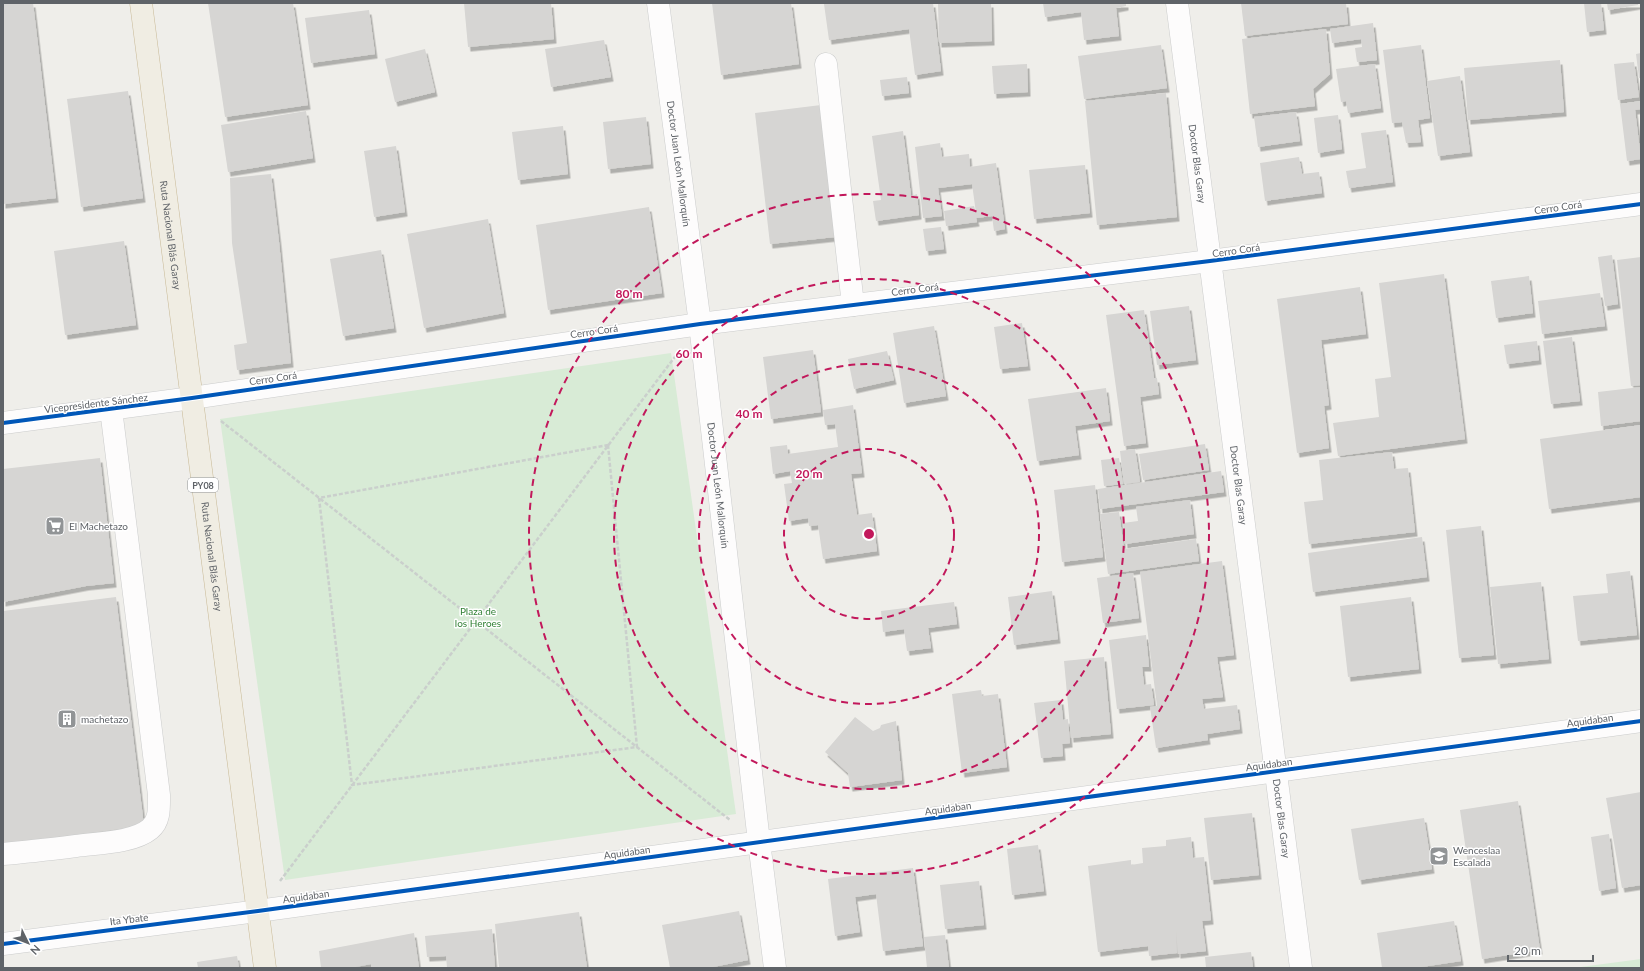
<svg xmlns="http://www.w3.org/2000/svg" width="1644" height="971" font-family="Lato,sans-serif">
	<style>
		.green { fill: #d8ebd6 }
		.building { fill: #d6d5d3; filter: url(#shadow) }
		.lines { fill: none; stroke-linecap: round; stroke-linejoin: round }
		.minor-casing { stroke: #cbcccc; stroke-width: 23 }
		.highway-casing { stroke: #c8b996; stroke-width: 23 }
		.path { stroke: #cacfcc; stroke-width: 2.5; stroke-dasharray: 4 2; stroke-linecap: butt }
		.minor { stroke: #fdfcfc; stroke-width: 22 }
		.highway { stroke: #f0ede3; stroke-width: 22 }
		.cycleway-casing { stroke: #fff; stroke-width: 6 }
		.cycleway { stroke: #0057b8; stroke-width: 4 }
		.ring { fill: none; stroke: #c2185b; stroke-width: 2; stroke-dasharray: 7 5 }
		.labels { text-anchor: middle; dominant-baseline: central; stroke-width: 3; stroke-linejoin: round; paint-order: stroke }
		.shield { fill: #fff; stroke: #8f9295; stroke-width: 1 }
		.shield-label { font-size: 9px; font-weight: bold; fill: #5f6368 }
		.street-label { font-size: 10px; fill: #5f6368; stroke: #fff }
		.poi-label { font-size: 10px; fill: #5f6368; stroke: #fff; text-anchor: start }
		.park-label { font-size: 10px; fill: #348238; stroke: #fff }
		.centre { fill: #c2185b; stroke: #fff; stroke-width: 2 }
		.ring-label { font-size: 12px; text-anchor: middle; font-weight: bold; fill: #c2185b; stroke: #fff; stroke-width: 3; stroke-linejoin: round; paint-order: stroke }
	</style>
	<defs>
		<filter id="shadow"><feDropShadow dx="2.5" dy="4.5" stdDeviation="0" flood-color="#0004"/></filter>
	</defs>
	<rect width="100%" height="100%" fill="#efeeea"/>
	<g class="green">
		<path d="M 671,353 L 736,814 L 285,880 L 220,419 Z"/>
		<path d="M 1641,959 L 1641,968 L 1573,968 Z"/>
	</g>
	<g class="building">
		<path d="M 3,3 L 33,3 L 56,198 L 3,204 Z"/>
		<path d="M 208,3 L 293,3 L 308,105 L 225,117 Z"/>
		<path d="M 464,3 L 551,3 L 554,39 L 468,47 Z"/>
		<path d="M 712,3 L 791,3 L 799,64 L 721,75 Z"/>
		<path d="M 835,3 L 933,3 L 941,71 L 915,75 L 909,29 L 829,40 L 824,4 Z"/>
		<path d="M 938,3 L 991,3 L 992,41 L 939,43 Z"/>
		<path d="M 1043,3 L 1126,3 L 1126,6 L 1116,8 L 1119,36 L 1084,40 L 1081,12 L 1045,17 Z"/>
		<path d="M 1241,3 L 1346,3 L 1348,24 L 1245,36 Z"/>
		<path d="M 1584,3 L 1601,3 L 1604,30 L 1587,32 Z"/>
		<path d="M 1607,3 L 1638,3 L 1638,5 L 1608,10 Z"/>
		<path d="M 369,10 L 375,54 L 311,63 L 305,18 Z"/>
		<path d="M 1373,23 L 1377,60 L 1357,62 L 1355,48 L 1362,47 L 1361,39 L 1332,43 L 1330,29 Z"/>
		<path d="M 1326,29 L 1330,74 L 1313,89 L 1315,106 L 1250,114 L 1242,39 Z"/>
		<path d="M 604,40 L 611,77 L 551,87 L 545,49 Z"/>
		<path d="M 1161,45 L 1167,88 L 1084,99 L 1078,56 Z"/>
		<path d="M 1421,45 L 1430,118 L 1418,120 L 1421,142 L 1406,143 L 1402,122 L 1392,123 L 1383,50 Z"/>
		<path d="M 425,49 L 435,92 L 395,102 L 385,59 Z"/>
		<path d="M 1641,53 L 1641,78 L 1639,78 L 1636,54 Z"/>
		<path d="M 1560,60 L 1564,112 L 1468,120 L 1464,68 Z"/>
		<path d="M 1634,62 L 1639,97 L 1618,100 L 1614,64 Z"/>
		<path d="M 1027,64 L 1028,92 L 994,94 L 992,66 Z"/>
		<path d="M 1375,64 L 1381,108 L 1348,113 L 1346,101 L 1341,102 L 1336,69 Z"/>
		<path d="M 1460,76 L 1470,152 L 1438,156 L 1427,81 Z"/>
		<path d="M 907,77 L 909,93 L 882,96 L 880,80 Z"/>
		<path d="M 128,91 L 143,198 L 81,207 L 67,99 Z"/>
		<path d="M 1166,93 L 1177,217 L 1097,225 L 1085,101 Z"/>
		<path d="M 1641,101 L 1641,109 L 1635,110 L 1641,159 L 1627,161 L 1620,104 Z"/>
		<path d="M 821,105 L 835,237 L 770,244 L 755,113 Z"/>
		<path d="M 306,111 L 313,158 L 228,172 L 221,125 Z"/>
		<path d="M 1296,112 L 1300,141 L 1258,147 L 1254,117 Z"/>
		<path d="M 1338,115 L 1342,149 L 1318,153 L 1314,118 Z"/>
		<path d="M 646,117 L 651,164 L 608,169 L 603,122 Z"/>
		<path d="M 563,126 L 568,174 L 518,180 L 512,132 Z"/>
		<path d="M 1386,130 L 1393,182 L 1349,188 L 1346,171 L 1366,168 L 1361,133 Z"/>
		<path d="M 903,131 L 911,196 L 917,194 L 919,215 L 876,221 L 873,201 L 881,200 L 872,136 Z"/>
		<path d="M 940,143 L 942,157 L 969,154 L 970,167 L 996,163 L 1005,229 L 994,231 L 992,216 L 976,218 L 977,222 L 946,226 L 944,211 L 974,206 L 976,213 L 972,184 L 938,188 L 942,216 L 923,218 L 915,147 Z"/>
		<path d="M 396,146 L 405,212 L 374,217 L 364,151 Z"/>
		<path d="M 1299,157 L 1302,174 L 1319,172 L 1322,193 L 1265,201 L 1260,163 Z"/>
		<path d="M 1085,165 L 1090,213 L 1034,219 L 1029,170 Z"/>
		<path d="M 271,174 L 279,242 L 291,363 L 237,370 L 234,345 L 247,343 L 232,243 L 230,178 Z"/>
		<path d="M 649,207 L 662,293 L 548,310 L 536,225 Z"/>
		<path d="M 488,219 L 504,313 L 424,328 L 407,234 Z"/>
		<path d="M 941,227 L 944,249 L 926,251 L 923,229 Z"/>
		<path d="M 124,241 L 136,325 L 65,335 L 54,251 Z"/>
		<path d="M 381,250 L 394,328 L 343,336 L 330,259 Z"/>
		<path d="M 1612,255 L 1618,304 L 1605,306 L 1598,257 Z"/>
		<path d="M 1641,257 L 1641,385 L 1631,386 L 1617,260 Z"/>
		<path d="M 1444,274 L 1465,439 L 1338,456 L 1333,423 L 1379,417 L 1375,379 L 1391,377 L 1379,283 Z"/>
		<path d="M 1529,276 L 1533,313 L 1496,318 L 1491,281 Z"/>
		<path d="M 1360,287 L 1366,334 L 1321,340 L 1329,405 L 1324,406 L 1329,448 L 1297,453 L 1277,299 Z"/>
		<path d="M 1600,293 L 1605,326 L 1542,334 L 1538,301 Z"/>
		<path d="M 1189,306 L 1196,360 L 1157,365 L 1150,311 Z"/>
		<path d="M 1144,310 L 1154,378 L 1157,378 L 1159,394 L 1140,397 L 1146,443 L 1124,446 L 1106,315 Z"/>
		<path d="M 1022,323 L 1028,366 L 1000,369 L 994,327 Z"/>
		<path d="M 934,326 L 946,396 L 904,403 L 893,333 Z"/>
		<path d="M 1572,337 L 1580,401 L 1551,404 L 1543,341 Z"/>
		<path d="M 1537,341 L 1539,360 L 1507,364 L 1504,345 Z"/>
		<path d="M 813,350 L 821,412 L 771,419 L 763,357 Z"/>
		<path d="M 887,351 L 894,380 L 854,389 L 848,359 Z"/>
		<path d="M 1641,387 L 1641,421 L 1601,426 L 1598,392 Z"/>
		<path d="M 1106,388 L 1110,421 L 1075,426 L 1079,455 L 1037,461 L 1028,399 Z"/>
		<path d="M 853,405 L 862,473 L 851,474 L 857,515 L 872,513 L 877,551 L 823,559 L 818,525 L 809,526 L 808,518 L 789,521 L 784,484 L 792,483 L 790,471 L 773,474 L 770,447 L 787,445 L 788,454 L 838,447 L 835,424 L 825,425 L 823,410 Z"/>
		<path d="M 1641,425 L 1641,497 L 1549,509 L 1540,439 Z"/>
		<path d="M 1205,444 L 1209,470 L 1143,480 L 1139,454 Z"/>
		<path d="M 1135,449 L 1140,482 L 1124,484 L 1120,451 Z"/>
		<path d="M 1392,452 L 1394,469 L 1408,468 L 1415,532 L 1309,544 L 1304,502 L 1323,500 L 1319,460 Z"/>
		<path d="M 100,458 L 114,583 L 86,586 L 3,602 L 3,469 Z"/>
		<path d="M 1119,458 L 1123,484 L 1104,486 L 1101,460 Z"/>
		<path d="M 1221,471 L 1224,492 L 1100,509 L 1098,489 Z"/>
		<path d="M 1095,485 L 1103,557 L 1062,562 L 1054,490 Z"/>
		<path d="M 1190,500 L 1194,534 L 1125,544 L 1123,523 L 1138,521 L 1136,507 Z"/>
		<path d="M 1119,512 L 1124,549 L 1196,539 L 1199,561 L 1108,574 L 1100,514 Z"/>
		<path d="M 1481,526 L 1494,655 L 1459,658 L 1446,530 Z"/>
		<path d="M 1422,537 L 1427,577 L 1313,592 L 1308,553 Z"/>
		<path d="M 1222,561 L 1234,655 L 1217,657 L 1223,697 L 1202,699 L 1204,709 L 1237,705 L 1240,729 L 1207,734 L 1208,740 L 1156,748 L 1150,707 L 1157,706 L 1140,572 Z"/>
		<path d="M 1630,571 L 1637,635 L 1578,641 L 1573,596 L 1608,593 L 1606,574 Z"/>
		<path d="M 1133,573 L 1139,618 L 1103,623 L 1097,578 Z"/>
		<path d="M 1541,582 L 1549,659 L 1498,664 L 1490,587 Z"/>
		<path d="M 1052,591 L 1058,639 L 1014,645 L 1008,597 Z"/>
		<path d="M 116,597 L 144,826 L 3,844 L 3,611 Z"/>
		<path d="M 1411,597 L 1419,669 L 1348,677 L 1340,606 Z"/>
		<path d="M 954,602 L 957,624 L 928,628 L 931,648 L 907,651 L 904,629 L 883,632 L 881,611 Z"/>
		<path d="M 1146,635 L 1149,667 L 1142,667 L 1144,685 L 1151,684 L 1154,705 L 1117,709 L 1109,640 Z"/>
		<path d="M 1104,657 L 1111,734 L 1071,738 L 1064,661 Z"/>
		<path d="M 981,690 L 982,696 L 998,694 L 1007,767 L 962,773 L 952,694 Z"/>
		<path d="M 1061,700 L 1063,720 L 1068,719 L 1070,743 L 1062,744 L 1063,756 L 1041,758 L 1034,703 Z"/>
		<path d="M 855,717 L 873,731 L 880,728 L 881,725 L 896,721 L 902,780 L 850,787 L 848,773 L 825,752 Z"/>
		<path d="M 1641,792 L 1641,885 L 1622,888 L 1606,798 Z"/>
		<path d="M 1518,801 L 1540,950 L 1482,959 L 1460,810 Z"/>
		<path d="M 1252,813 L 1259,875 L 1211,880 L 1204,818 Z"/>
		<path d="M 1424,818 L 1432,869 L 1359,880 L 1351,829 Z"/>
		<path d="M 1609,834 L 1616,888 L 1599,891 L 1591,837 Z"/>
		<path d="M 1191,837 L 1193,858 L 1204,857 L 1211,920 L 1202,921 L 1206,951 L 1178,954 L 1176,931 L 1177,953 L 1149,956 L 1148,946 L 1098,952 L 1088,866 L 1131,860 L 1131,865 L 1143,863 L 1142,848 L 1166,846 L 1166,840 Z"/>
		<path d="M 1038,845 L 1044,891 L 1012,895 L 1007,849 Z"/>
		<path d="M 913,868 L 923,946 L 883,951 L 876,894 L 855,897 L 860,932 L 835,936 L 828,879 Z"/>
		<path d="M 979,881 L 984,925 L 945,929 L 940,885 Z"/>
		<path d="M 739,911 L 748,960 L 708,968 L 670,968 L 662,925 Z"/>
		<path d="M 579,912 L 587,968 L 499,968 L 495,924 Z"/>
		<path d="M 1454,921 L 1461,961 L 1415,968 L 1382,968 L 1377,933 Z"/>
		<path d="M 492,929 L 495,968 L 447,968 L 446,956 L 427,957 L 425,936 Z"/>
		<path d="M 414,933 L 419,968 L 371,968 L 371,964 L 350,968 L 321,968 L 319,951 Z"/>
		<path d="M 945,935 L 949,968 L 927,968 L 924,937 Z"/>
		<path d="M 1251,952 L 1253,968 L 1206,968 L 1205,957 Z"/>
		<path d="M 237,956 L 239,968 L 198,968 L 197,962 Z"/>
	</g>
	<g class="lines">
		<defs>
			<g id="minor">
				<path id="s1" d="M 658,3 L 700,324 L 759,842 L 775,968"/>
				<path id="s2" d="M 1177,3 L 1301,968"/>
				<path d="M 826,64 L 853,305"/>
				<path d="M 3,423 L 192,398 L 700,324 L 1210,261 L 1641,204"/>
				<path d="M 3,854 C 27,852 52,849 76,846 C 97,843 133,843 150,829 C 160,821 159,808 159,795 L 111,409"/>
				<path d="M 3,944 L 258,911 L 1641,721"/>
			</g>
			<g id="highway">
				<path id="s3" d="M 141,3 L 265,968"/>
			</g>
		</defs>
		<use href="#minor" class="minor-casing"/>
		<use href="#highway" class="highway-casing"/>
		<g class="path">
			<path d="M 221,421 L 730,820"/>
			<path d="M 608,445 L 637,747 L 352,785 L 319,498 Z"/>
			<path d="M 280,881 L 677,354"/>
		</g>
		<use href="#minor" class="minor"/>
		<use href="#highway" class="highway"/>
		<defs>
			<g id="cycleway">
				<path d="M 3,423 L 192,398 L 700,324 L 1210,261 L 1641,204"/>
				<path d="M 3,944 L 258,911 L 1641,721"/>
			</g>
		</defs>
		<use href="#cycleway" class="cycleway-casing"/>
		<use href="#cycleway" class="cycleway"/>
	</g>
	<g class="ring">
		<circle cx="869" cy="534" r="85"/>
		<circle cx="869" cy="534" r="170"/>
		<circle cx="869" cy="534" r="255"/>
		<circle cx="869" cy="534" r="340"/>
	</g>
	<defs>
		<symbol id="supermarket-square" viewBox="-11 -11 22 22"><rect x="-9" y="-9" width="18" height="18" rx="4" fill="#919496" stroke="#fff"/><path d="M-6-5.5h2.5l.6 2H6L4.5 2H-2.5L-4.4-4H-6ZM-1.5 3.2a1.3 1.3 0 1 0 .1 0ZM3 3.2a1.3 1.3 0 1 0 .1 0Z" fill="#fff"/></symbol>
		<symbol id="building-square" viewBox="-11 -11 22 22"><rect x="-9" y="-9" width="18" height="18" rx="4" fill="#919496" stroke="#fff"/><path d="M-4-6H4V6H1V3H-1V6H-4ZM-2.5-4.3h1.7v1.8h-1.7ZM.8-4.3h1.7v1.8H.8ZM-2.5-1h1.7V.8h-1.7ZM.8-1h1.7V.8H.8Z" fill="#fff"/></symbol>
		<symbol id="school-square" viewBox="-11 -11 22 22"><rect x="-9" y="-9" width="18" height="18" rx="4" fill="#919496" stroke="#fff"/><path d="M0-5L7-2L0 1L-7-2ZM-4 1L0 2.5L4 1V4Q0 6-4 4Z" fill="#fff"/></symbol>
	</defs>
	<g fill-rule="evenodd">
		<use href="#supermarket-square" x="44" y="515" width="22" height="22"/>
		<use href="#building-square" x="56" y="708" width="22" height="22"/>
		<use href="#school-square" x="1428" y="845" width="22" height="22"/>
	</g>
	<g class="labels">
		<rect class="shield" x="188" y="478" width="30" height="14" rx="3"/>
		<g class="shield-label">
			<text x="203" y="485">PY08</text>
		</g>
		<g class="street-label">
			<text stroke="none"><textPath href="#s1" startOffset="162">Doctor Juan León Mallorquín</textPath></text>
			<text stroke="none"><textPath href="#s2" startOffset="162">Doctor Blas Garay</textPath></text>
			<text transform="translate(1558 207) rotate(-8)">Cerro Corá</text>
			<text stroke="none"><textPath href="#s3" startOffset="234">Ruta Nacional Blás Garay</textPath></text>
			<text transform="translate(1236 250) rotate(-8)">Cerro Corá</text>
			<text transform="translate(915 289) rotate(-7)">Cerro Corá</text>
			<text transform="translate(594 331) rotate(-8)">Cerro Corá</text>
			<text transform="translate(273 378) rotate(-8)">Cerro Corá</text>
			<text transform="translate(96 403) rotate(-7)">Vicepresidente Sánchez</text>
			<text stroke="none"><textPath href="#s1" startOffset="486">Doctor Juan León Mallorquín</textPath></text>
			<text stroke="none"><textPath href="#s2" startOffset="486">Doctor Blas Garay</textPath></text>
			<text stroke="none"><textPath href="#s3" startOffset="558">Ruta Nacional Blás Garay</textPath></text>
			<text transform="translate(1590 720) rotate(-8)">Aquidaban</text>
			<text transform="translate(1269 764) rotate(-8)">Aquidaban</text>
			<text transform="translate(948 808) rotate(-8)">Aquidaban</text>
			<text stroke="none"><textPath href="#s2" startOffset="822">Doctor Blas Garay</textPath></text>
			<text transform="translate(627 852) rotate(-8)">Aquidaban</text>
			<text transform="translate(306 896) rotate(-8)">Aquidaban</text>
			<text transform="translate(129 919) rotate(-7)">Ita Ybate</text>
		</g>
		<g class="poi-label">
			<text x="69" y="526">El Machetazo</text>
			<text x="81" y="719">machetazo</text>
			<text x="1453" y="850">Wenceslaa<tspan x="1453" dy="12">Escalada</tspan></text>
		</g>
		<g class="park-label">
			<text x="478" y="611">Plaza de<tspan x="478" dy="12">los Heroes</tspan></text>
		</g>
	</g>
	<circle cx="869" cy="534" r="6" class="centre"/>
	<g class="ring-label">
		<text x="629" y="298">80 m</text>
		<text x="689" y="358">60 m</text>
		<text x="749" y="418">40 m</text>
		<text x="809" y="478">20 m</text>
	</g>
	<rect width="1644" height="971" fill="none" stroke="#5f6368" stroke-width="8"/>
	<g transform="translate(28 943) rotate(133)" stroke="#ffffff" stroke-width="3" paint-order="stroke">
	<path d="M0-3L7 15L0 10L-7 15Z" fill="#5f6368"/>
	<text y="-6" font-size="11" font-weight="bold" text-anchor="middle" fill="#5f6368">N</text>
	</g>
	<path d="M1508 955v6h85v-6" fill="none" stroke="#5f6368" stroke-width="2"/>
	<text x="1514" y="955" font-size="12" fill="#5f6368" stroke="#ffffff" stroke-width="3" paint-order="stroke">20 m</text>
</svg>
